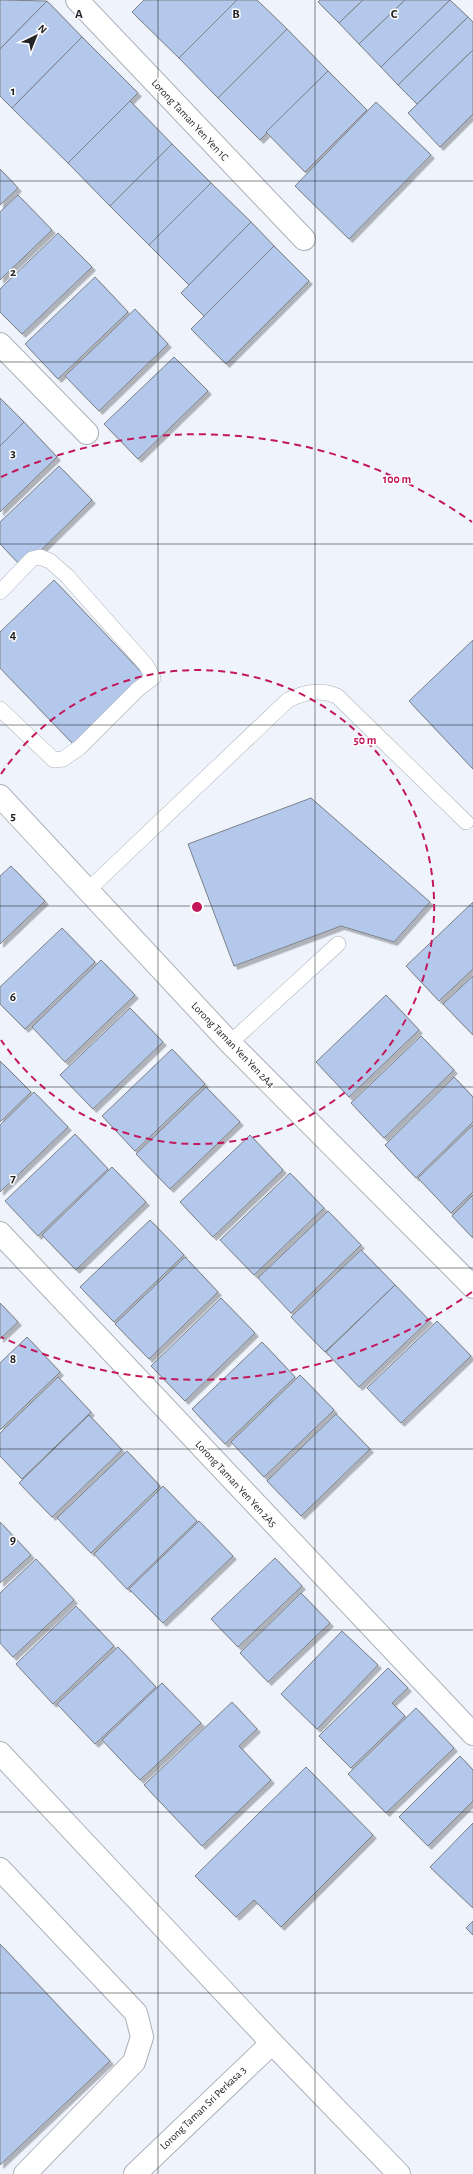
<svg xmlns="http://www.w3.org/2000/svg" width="473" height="2174" font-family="'Alegreya Sans',sans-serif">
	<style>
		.building { fill: #b4c8ec; stroke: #7c8188; filter: url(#shadow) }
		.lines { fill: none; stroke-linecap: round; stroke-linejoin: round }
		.service-casing { stroke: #acb1b9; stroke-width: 16 }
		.minor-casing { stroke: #acb1b9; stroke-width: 24 }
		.service { stroke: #fff; stroke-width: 15 }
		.minor { stroke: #fff; stroke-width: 22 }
		.grid { fill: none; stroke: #232427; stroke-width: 1; stroke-opacity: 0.55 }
		.ring { fill: none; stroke: #c2185b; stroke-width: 2; stroke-dasharray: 7 5 }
		.labels { text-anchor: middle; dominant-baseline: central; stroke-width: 3; stroke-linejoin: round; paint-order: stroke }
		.street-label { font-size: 11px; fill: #232427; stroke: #fff }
		.grid-label { font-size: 13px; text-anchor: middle; font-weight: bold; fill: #232427; stroke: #fff; stroke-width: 3; stroke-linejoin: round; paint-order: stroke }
		.centre { fill: #c2185b; stroke: #fff; stroke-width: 2 }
		.ring-label { font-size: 12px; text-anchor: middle; font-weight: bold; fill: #c2185b; stroke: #fff; stroke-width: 3; stroke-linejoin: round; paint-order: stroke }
	</style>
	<defs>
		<filter id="shadow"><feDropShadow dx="3.5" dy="3.5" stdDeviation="0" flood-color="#0004"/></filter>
	</defs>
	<rect width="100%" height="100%" fill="#eff4fc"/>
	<g class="building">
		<path d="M 2,0 L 47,1 L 0,49 L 0,1 Z"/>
		<path d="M 144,0 L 237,0 L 179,58 L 132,12 Z"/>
		<path d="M 237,0 L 257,0 L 287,29 L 218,98 L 179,58 Z"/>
		<path d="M 320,0 L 363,0 L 339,23 L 318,2 Z"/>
		<path d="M 363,0 L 405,0 L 359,44 L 339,23 Z"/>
		<path d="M 405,0 L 450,0 L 381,67 L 359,44 Z"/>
		<path d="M 450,0 L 468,17 L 398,85 L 381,67 Z"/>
		<path d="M 47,1 L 82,37 L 12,108 L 0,96 L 0,49 Z"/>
		<path d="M 468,17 L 473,22 L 473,50 L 417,104 L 398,85 Z"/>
		<path d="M 287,29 L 328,71 L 260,140 L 218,98 Z"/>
		<path d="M 82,37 L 138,93 L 68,163 L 12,108 Z"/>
		<path d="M 473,50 L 473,114 L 440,147 L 408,113 Z"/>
		<path d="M 328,71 L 367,110 L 305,172 L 266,132 Z"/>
		<path d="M 130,101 L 172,144 L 110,206 L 68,163 Z"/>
		<path d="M 376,102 L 431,155 L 349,239 L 295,186 Z"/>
		<path d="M 172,144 L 211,183 L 149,245 L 110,206 Z"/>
		<path d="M 0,169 L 18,188 L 0,205 Z"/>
		<path d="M 211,183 L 251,222 L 189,285 L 149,245 Z"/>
		<path d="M 18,195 L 52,230 L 0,280 L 0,212 Z"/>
		<path d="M 251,222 L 274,246 L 204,316 L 181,293 Z"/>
		<path d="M 58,233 L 92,267 L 22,334 L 0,312 L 0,289 Z"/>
		<path d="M 274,246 L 309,281 L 226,364 L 191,329 Z"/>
		<path d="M 95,277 L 128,312 L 58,379 L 25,344 Z"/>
		<path d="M 135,309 L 168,344 L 99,411 L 65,376 Z"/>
		<path d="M 174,357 L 208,391 L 138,459 L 104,424 Z"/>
		<path d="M 0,398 L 24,422 L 0,446 Z"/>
		<path d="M 24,422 L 57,457 L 0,512 L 0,446 Z"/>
		<path d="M 59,466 L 92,500 L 23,568 L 0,544 L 0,522 Z"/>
		<path d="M 54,580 L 146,677 L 74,745 L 0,668 L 0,632 Z"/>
		<path d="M 473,640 L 473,769 L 409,701 Z"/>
		<path d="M 311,798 L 430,902 L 394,942 L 341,926 L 234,966 L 188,844 Z"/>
		<path d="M 11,866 L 45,901 L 0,944 L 0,876 Z"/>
		<path d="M 473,902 L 473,969 L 439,1001 L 406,966 Z"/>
		<path d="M 62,928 L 95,962 L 25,1029 L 0,1004 L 0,987 Z"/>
		<path d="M 101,960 L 135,995 L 65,1062 L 32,1027 Z"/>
		<path d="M 473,976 L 473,1035 L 443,1004 Z"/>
		<path d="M 386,995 L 419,1030 L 349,1097 L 316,1062 Z"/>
		<path d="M 130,1008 L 163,1042 L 93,1109 L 60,1075 Z"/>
		<path d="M 421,1036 L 454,1070 L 384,1138 L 351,1103 Z"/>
		<path d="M 172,1049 L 205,1084 L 135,1151 L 102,1116 Z"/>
		<path d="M 0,1061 L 31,1092 L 0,1122 Z"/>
		<path d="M 454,1077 L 473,1097 L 473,1122 L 416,1178 L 385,1145 Z"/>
		<path d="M 206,1087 L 240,1122 L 170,1189 L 136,1154 Z"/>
		<path d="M 34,1092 L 68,1127 L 0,1192 L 0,1125 Z"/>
		<path d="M 473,1125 L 473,1192 L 451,1213 L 418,1178 Z"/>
		<path d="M 75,1134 L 108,1169 L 38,1236 L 5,1201 Z"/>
		<path d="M 250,1135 L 283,1170 L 213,1237 L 180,1202 Z"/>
		<path d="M 112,1167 L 146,1202 L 76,1270 L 42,1235 Z"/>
		<path d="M 290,1173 L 324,1208 L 254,1275 L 220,1240 Z"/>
		<path d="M 473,1195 L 473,1238 L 452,1216 Z"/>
		<path d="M 328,1211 L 361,1245 L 291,1313 L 258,1278 Z"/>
		<path d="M 150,1220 L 184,1255 L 114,1322 L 80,1287 Z"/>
		<path d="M 361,1250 L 395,1285 L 325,1352 L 291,1317 Z"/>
		<path d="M 185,1257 L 218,1292 L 149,1359 L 115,1324 Z"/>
		<path d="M 395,1285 L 429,1320 L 359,1387 L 326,1352 Z"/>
		<path d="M 221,1298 L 255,1333 L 185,1401 L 151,1366 Z"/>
		<path d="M 0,1303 L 18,1322 L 0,1339 Z"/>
		<path d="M 437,1321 L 471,1356 L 401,1423 L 367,1388 Z"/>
		<path d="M 27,1337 L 60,1372 L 0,1430 L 0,1363 Z"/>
		<path d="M 262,1342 L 295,1377 L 225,1444 L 192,1409 Z"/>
		<path d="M 300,1375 L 334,1410 L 264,1477 L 231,1442 Z"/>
		<path d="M 58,1377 L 91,1412 L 22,1479 L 0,1456 L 0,1433 Z"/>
		<path d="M 336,1414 L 370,1449 L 301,1516 L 267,1481 Z"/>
		<path d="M 89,1415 L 122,1450 L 52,1517 L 19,1483 Z"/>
		<path d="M 127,1451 L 160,1486 L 91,1553 L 57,1518 Z"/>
		<path d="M 163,1486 L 197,1521 L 127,1589 L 94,1554 Z"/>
		<path d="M 199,1521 L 233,1556 L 163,1623 L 129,1589 Z"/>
		<path d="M 0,1522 L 31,1555 L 0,1583 Z"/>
		<path d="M 275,1558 L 302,1586 L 238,1647 L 211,1619 Z"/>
		<path d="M 36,1559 L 74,1600 L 13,1657 L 0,1643 L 0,1593 Z"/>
		<path d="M 301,1593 L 330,1623 L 268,1682 L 240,1653 Z"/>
		<path d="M 76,1606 L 114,1646 L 53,1704 L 16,1664 Z"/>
		<path d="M 342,1631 L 378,1665 L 317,1729 L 281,1694 Z"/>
		<path d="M 118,1647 L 156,1687 L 95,1744 L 57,1704 Z"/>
		<path d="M 388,1668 L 408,1688 L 392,1703 L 405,1716 L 351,1768 L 319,1736 Z"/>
		<path d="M 162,1683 L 201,1723 L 140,1780 L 102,1740 Z"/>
		<path d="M 232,1702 L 257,1729 L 239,1746 L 271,1780 L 202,1846 L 144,1785 Z"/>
		<path d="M 416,1708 L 454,1748 L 386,1813 L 348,1774 Z"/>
		<path d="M 460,1756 L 473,1770 L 473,1801 L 428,1846 L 399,1817 Z"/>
		<path d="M 306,1767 L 373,1835 L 281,1927 L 254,1900 L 236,1917 L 195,1876 Z"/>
		<path d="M 473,1823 L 473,1908 L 430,1867 Z"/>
		<path d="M 473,1921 L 473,1935 L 466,1928 Z"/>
		<path d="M 0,1944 L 110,2061 L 0,2165 Z"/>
	</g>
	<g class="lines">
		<defs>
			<g id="service">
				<path d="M 0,592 L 32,559 L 40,557 L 50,561 L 67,576 L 146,665 L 153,678 L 138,689 L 79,748 L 63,759 L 54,760 L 0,709"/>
				<path d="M 88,890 L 288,700 C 305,692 319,689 337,696 L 466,822"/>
				<path d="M 230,1043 L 338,944"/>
			</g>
			<g id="minor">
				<path d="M 77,0 L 304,239"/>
				<path d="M 0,344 L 87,433"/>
				<path d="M 0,796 L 230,1043 L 473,1287"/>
				<path d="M 0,1233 L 473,1734"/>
				<path d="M 0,1753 L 272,2043 L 399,2174"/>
				<path d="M 0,1869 L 136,2013 L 142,2037 L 134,2062 L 25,2174"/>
				<path d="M 135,2174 L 272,2043"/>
			</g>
		</defs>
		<use href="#service" class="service-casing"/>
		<use href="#minor" class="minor-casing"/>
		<use href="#service" class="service"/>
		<use href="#minor" class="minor"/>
	</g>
	<path class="grid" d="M 158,0 L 158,2174M 315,0 L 315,2174M 0,181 L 473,181M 0,362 L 473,362M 0,544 L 473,544M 0,725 L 473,725M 0,906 L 473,906M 0,1087 L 473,1087M 0,1268 L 473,1268M 0,1449 L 473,1449M 0,1630 L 473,1630M 0,1812 L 473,1812M 0,1993 L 473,1993"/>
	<g class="ring">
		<path d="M1 774A237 237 0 1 1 1 1040"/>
		<path d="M472 1292A473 473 0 0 1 1 1337M1 477A473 473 0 0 1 472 522"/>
	</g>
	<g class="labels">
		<g class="street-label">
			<text transform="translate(190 120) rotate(47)">Lorong Taman Yen Yen 1C</text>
			<text transform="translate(233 1045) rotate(46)">Lorong Taman Yen Yen 2A4</text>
			<text transform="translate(236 1484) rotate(47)">Lorong Taman Yen Yen 2A5</text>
			<text transform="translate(203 2108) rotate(-44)">Lorong Taman Sri Perkasa 3</text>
		</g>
	</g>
	<g class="grid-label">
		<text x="79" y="18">A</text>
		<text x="236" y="18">B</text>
		<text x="394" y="18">C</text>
		<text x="13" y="95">1</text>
		<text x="13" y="276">2</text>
		<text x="13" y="457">3</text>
		<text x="13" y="639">4</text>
		<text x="13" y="820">5</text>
		<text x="13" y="1001">6</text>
		<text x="13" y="1182">7</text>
		<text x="13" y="1363">8</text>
		<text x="13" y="1544">9</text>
	</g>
	<circle cx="197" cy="907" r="6" class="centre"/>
	<g class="ring-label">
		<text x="397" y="483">100 m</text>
		<text x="365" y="744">50 m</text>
	</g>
	<g transform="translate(36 36) rotate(43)" stroke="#ffffff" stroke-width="3" paint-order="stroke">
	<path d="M0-3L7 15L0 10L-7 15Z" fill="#232427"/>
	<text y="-6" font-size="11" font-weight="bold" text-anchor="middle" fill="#232427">N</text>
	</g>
</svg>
